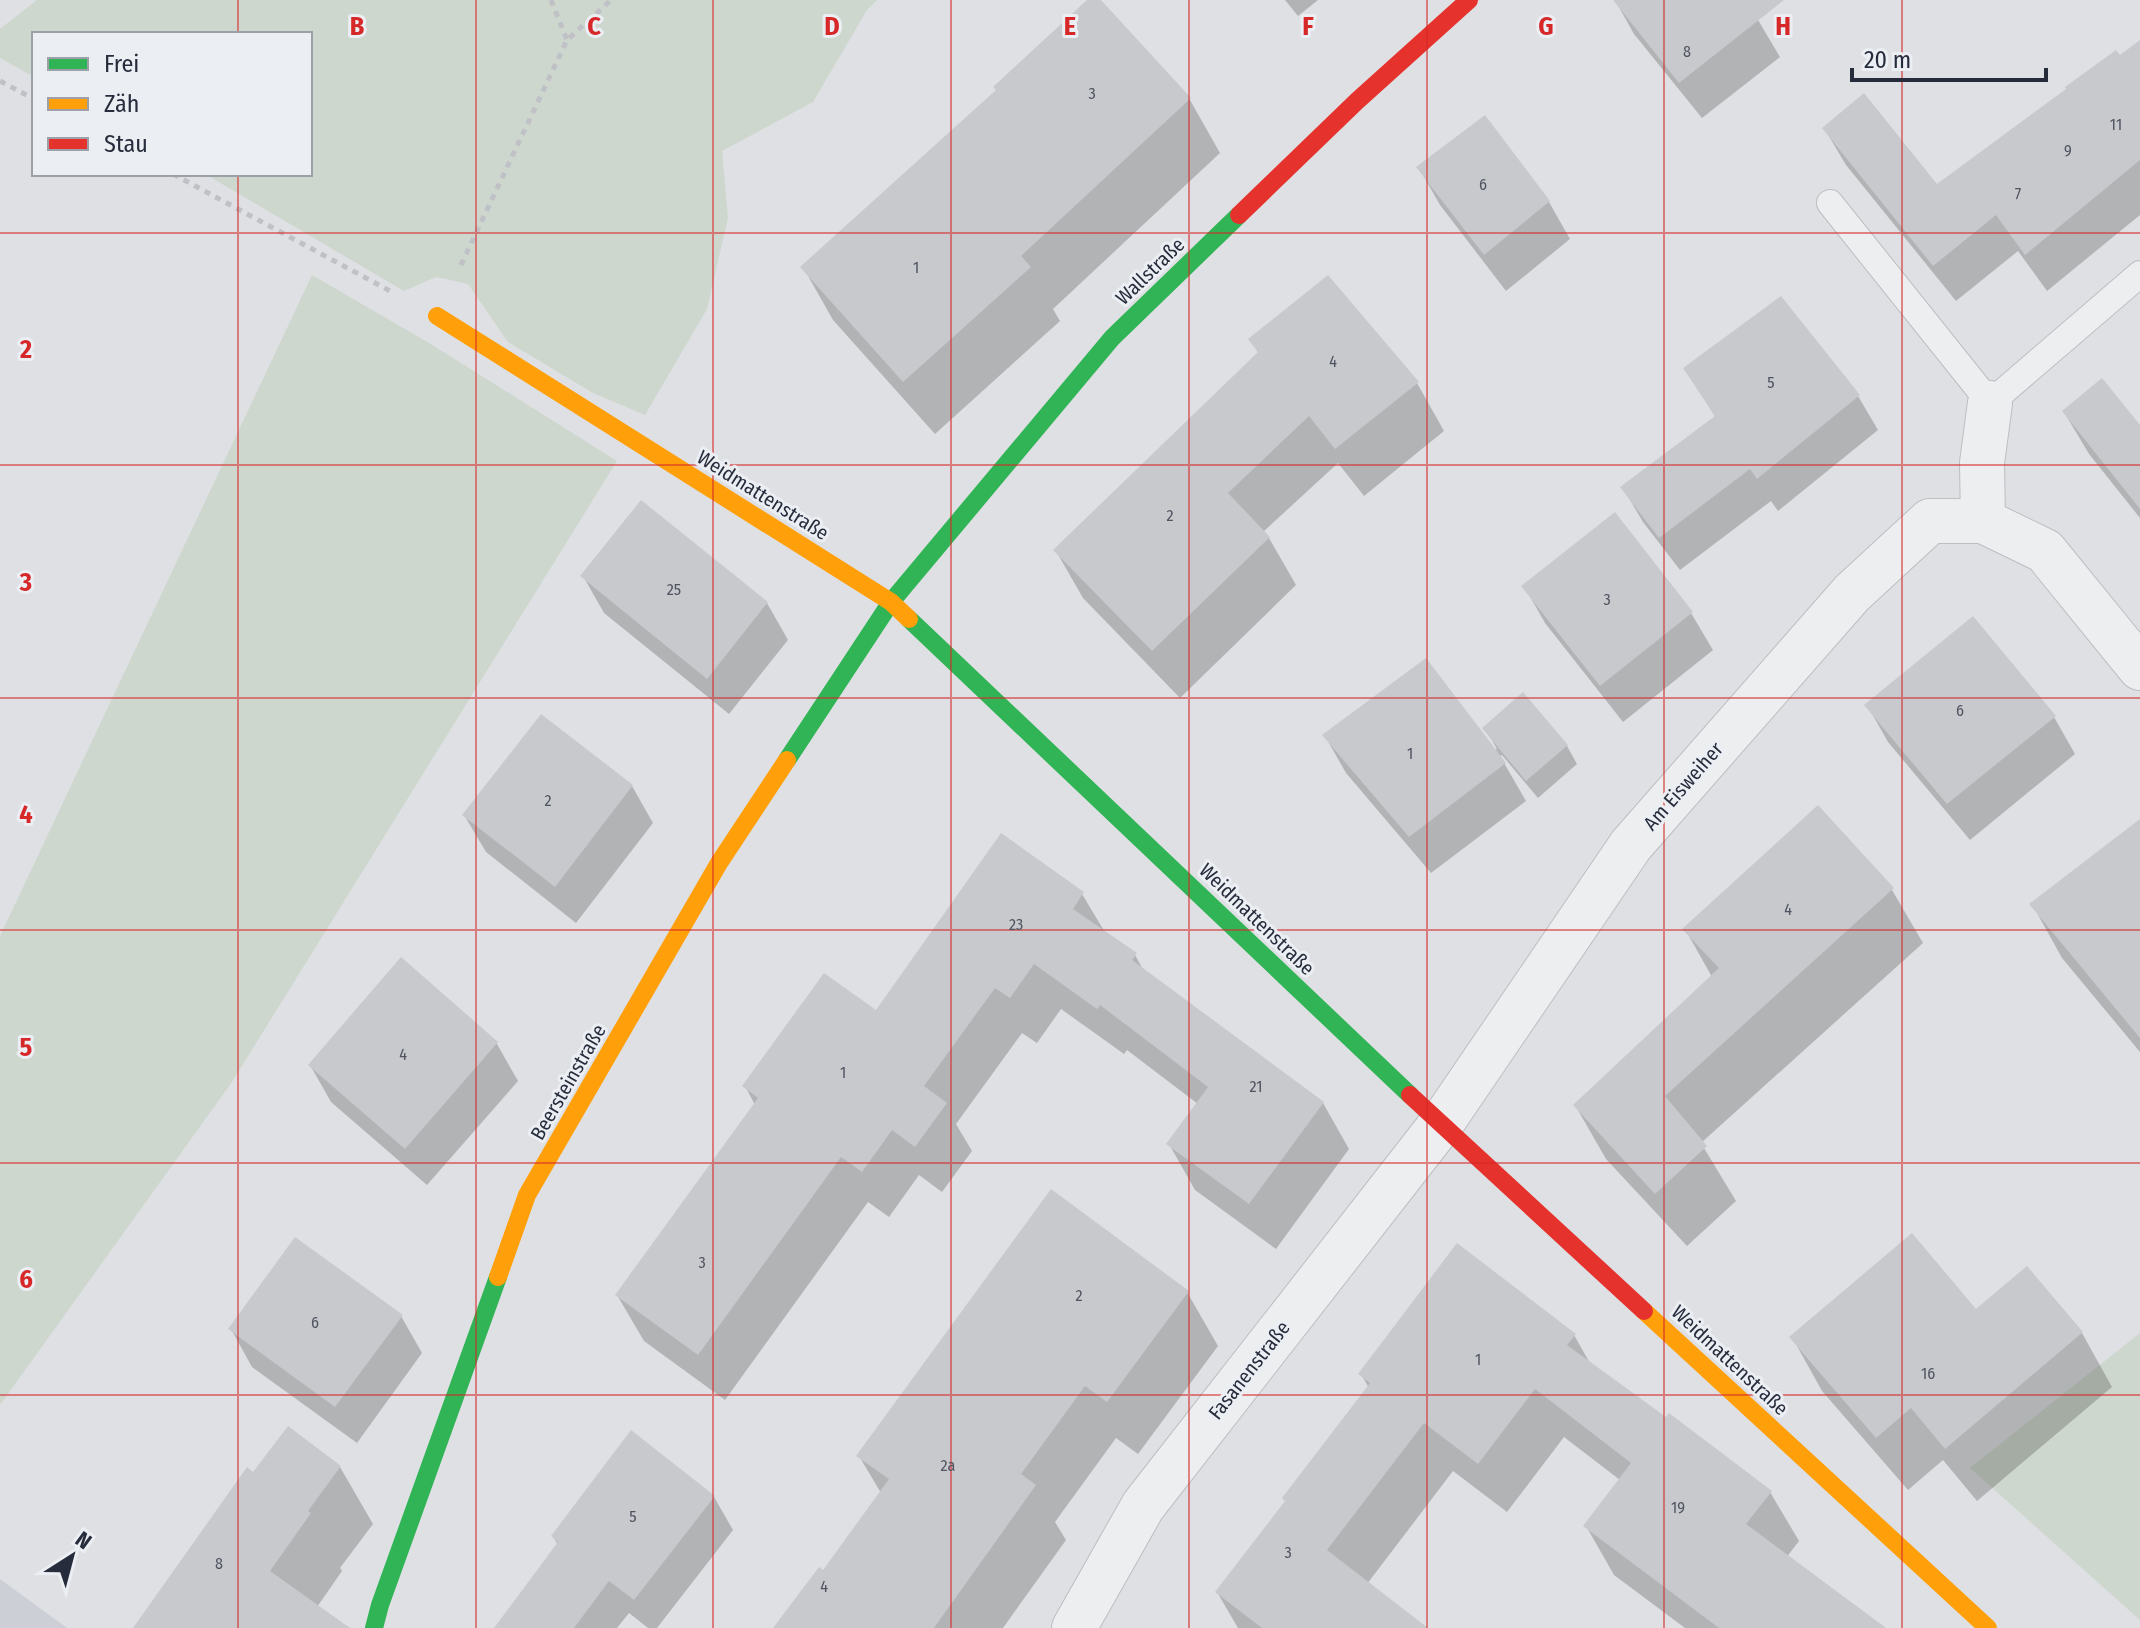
<svg xmlns="http://www.w3.org/2000/svg" width="2140" height="1628" font-family="'Fira Sans Condensed',sans-serif">
	<style>
		.built { fill: #cccfd6 }
		.green { fill: #ced7ce }
		.shadow { fill: #0003 }
		.building { fill: #c8c9cd }
		.lines { fill: none; stroke-linecap: round; stroke-linejoin: round }
		.lane-casing { stroke: #bcbec1; stroke-width: 28 }
		.street-casing { stroke: #bcbec1; stroke-width: 46 }
		.path { stroke: #c0c1c6; stroke-width: 5; stroke-dasharray: 6 6; stroke-linecap: butt }
		.lane { stroke: #edeef0; stroke-width: 26 }
		.street { stroke: #edeef0; stroke-width: 44 }
		.fast { stroke: #30b455; stroke-width: 18 }
		.slow { stroke: #ff9f0a; stroke-width: 18 }
		.jam { stroke: #e5322d; stroke-width: 18 }
		.grid { fill: none; stroke: #d62828; stroke-width: 2; stroke-opacity: 0.55 }
		.labels { text-anchor: middle; dominant-baseline: central; stroke-width: 6; stroke-linejoin: round; paint-order: stroke }
		.number-label { font-size: 16px; fill: #4f5460 }
		.street-label { font-size: 20px; fill: #262c3b; stroke: #ebeef3 }
		.grid-label { font-size: 26px; text-anchor: middle; font-weight: bold; fill: #d62828; stroke: #ebeef3; stroke-width: 6; stroke-linejoin: round; paint-order: stroke }
	</style>
	<rect width="100%" height="100%" fill="#dee0e3"/>
	<path class="built" d="M 0,1579 L 67,1628 L 0,1628 Z"/>
	<g class="green">
		<path d="M 37,0 L 877,0 L 867,10 L 813,102 L 722,151 L 728,218 L 707,309 L 645,415 L 593,393 L 508,342 L 468,284 L 436,277 L 404,291 L 205,174 L 310,174 L 310,34 L 34,34 L 34,77 L 0,58 L 0,29 Z"/>
		<path d="M 312,275 L 429,343 L 617,461 L 232,1082 L 0,1405 L 0,936 Z"/>
		<path d="M 2140,1333 L 2140,1620 L 1970,1468 Z"/>
	</g>
	<g class="shadow">
		<path d="M 1090,0 L 1098,0 L 1190,100 L 1220,153 L 1053,309 L 1060,321 L 935,434 L 833,320 L 803,267 L 998,91 Z"/>
		<path d="M 1285,0 L 1318,0 L 1298,16 Z"/>
		<path d="M 1615,0 L 1742,0 L 1758,20 L 1780,57 L 1702,118 L 1634,34 Z"/>
		<path d="M 2140,43 L 2140,215 L 2047,291 L 2018,251 L 1956,301 L 1846,165 L 1824,128 L 1937,186 Z"/>
		<path d="M 1419,168 L 1549,202 L 1570,239 L 1506,291 L 1440,205 Z"/>
		<path d="M 1780,299 L 1858,396 L 1878,430 L 1778,511 L 1771,501 L 1680,570 L 1643,522 L 1623,488 L 1716,418 L 1686,369 Z"/>
		<path d="M 1251,340 L 1417,383 L 1444,431 L 1364,496 L 1338,463 L 1263,532 L 1269,538 L 1296,585 L 1180,698 L 1083,598 L 1056,551 L 1259,354 Z"/>
		<path d="M 2064,412 L 2140,428 L 2140,518 L 2089,454 Z"/>
		<path d="M 583,576 L 767,603 L 788,640 L 729,714 L 604,613 Z"/>
		<path d="M 1524,586 L 1691,613 L 1713,650 L 1623,722 L 1545,623 Z"/>
		<path d="M 1867,705 L 2054,717 L 2075,754 L 1970,840 L 1888,742 Z"/>
		<path d="M 1485,728 L 1567,746 L 1577,764 L 1538,798 L 1502,755 L 1500,756 L 1526,801 L 1431,873 L 1346,773 L 1325,736 L 1494,750 L 1497,749 Z"/>
		<path d="M 632,786 L 653,823 L 576,923 L 486,852 L 464,815 Z"/>
		<path d="M 2140,849 L 2140,1052 L 2062,958 L 2032,904 Z"/>
		<path d="M 1892,890 L 1923,943 L 1701,1143 L 1736,1201 L 1687,1246 L 1606,1159 L 1575,1105 L 1712,977 L 1685,929 Z"/>
		<path d="M 1082,894 L 1106,934 L 1135,955 L 1145,973 L 1323,1103 L 1349,1149 L 1276,1249 L 1195,1190 L 1169,1144 L 1198,1104 L 1127,1050 L 1124,1054 L 1061,1009 L 1037,1043 L 1022,1033 L 956,1124 L 972,1151 L 942,1192 L 919,1175 L 889,1217 L 868,1202 L 725,1400 L 644,1341 L 617,1295 L 755,1105 L 745,1086 L 877,1013 Z"/>
		<path d="M 401,960 L 497,1044 L 518,1081 L 427,1185 L 331,1102 L 310,1065 Z"/>
		<path d="M 2026,1269 L 2082,1333 L 2112,1387 L 1977,1501 L 1943,1460 L 1908,1490 L 1822,1391 L 1792,1337 L 1976,1312 Z"/>
		<path d="M 1187,1292 L 1218,1346 L 1138,1454 L 1116,1438 L 1055,1522 L 1066,1540 L 1003,1628 L 776,1628 L 823,1572 L 881,1493 L 859,1456 Z"/>
		<path d="M 401,1316 L 422,1353 L 357,1443 L 252,1367 L 231,1329 Z"/>
		<path d="M 1574,1335 L 1591,1365 L 1770,1492 L 1799,1541 L 1786,1558 L 1883,1628 L 1685,1628 L 1614,1575 L 1586,1526 L 1620,1480 L 1564,1437 L 1507,1512 L 1453,1471 L 1367,1584 L 1414,1628 L 1238,1628 L 1217,1592 L 1287,1503 L 1369,1388 L 1361,1374 Z"/>
		<path d="M 340,1467 L 373,1524 L 340,1568 L 342,1571 L 315,1610 L 325,1628 L 135,1628 L 254,1475 Z"/>
		<path d="M 714,1497 L 733,1530 L 657,1628 L 648,1628 L 629,1613 L 617,1628 L 508,1628 L 558,1545 L 553,1536 Z"/>
	</g>
	<g class="building">
		<path d="M 1087,0 L 1101,0 L 1191,98 L 1021,256 L 1031,267 L 903,382 L 800,267 L 996,90 L 993,87 Z"/>
		<path d="M 1613,0 L 1784,0 L 1679,83 Z"/>
		<path d="M 2140,40 L 2140,160 L 2025,255 L 1996,215 L 1933,266 L 1822,128 L 1864,93 L 1937,184 L 2066,89 L 2065,87 L 2116,50 L 2120,55 Z"/>
		<path d="M 1485,115 L 1550,201 L 1484,255 L 1416,167 Z"/>
		<path d="M 1328,275 L 1419,382 L 1335,449 L 1309,416 L 1228,493 L 1270,537 L 1152,651 L 1053,550 L 1258,352 L 1248,339 Z"/>
		<path d="M 1781,296 L 1860,395 L 1757,479 L 1750,469 L 1659,538 L 1620,487 L 1715,416 L 1683,368 Z"/>
		<path d="M 2102,378 L 2140,425 L 2140,509 L 2062,411 Z"/>
		<path d="M 641,500 L 768,602 L 707,679 L 580,576 Z"/>
		<path d="M 1615,512 L 1693,612 L 1600,686 L 1521,586 Z"/>
		<path d="M 1973,616 L 2056,716 L 1947,804 L 1864,705 Z"/>
		<path d="M 1426,658 L 1506,763 L 1409,837 L 1322,735 Z"/>
		<path d="M 1523,692 L 1568,745 L 1526,781 L 1482,728 Z"/>
		<path d="M 541,714 L 633,785 L 555,887 L 462,815 Z"/>
		<path d="M 1818,805 L 1894,888 L 1665,1096 L 1707,1146 L 1655,1194 L 1573,1105 L 1719,968 L 1682,929 Z"/>
		<path d="M 2140,819 L 2140,1038 L 2029,904 Z"/>
		<path d="M 1001,833 L 1084,892 L 1073,909 L 1137,953 L 1132,960 L 1324,1102 L 1249,1204 L 1166,1144 L 1208,1087 L 1100,1005 L 1097,1009 L 1034,964 L 1010,998 L 995,988 L 924,1086 L 947,1103 L 915,1147 L 892,1130 L 862,1172 L 841,1157 L 698,1355 L 615,1295 L 758,1098 L 742,1086 L 824,973 L 876,1010 Z"/>
		<path d="M 401,957 L 498,1042 L 405,1149 L 308,1065 Z"/>
		<path d="M 1051,1189 L 1189,1291 L 1107,1402 L 1085,1386 L 1021,1474 L 1036,1485 L 934,1628 L 773,1628 L 819,1567 L 823,1570 L 889,1479 L 856,1456 Z"/>
		<path d="M 1912,1233 L 1976,1309 L 2027,1266 L 2083,1332 L 1945,1449 L 1911,1408 L 1876,1438 L 1789,1337 Z"/>
		<path d="M 295,1237 L 403,1315 L 335,1407 L 228,1329 Z"/>
		<path d="M 1457,1243 L 1576,1334 L 1567,1345 L 1666,1417 L 1669,1413 L 1772,1491 L 1746,1524 L 1886,1628 L 1719,1628 L 1583,1526 L 1631,1463 L 1535,1389 L 1478,1464 L 1424,1423 L 1327,1550 L 1428,1628 L 1262,1628 L 1215,1592 L 1285,1501 L 1282,1498 L 1370,1383 L 1358,1374 Z"/>
		<path d="M 288,1426 L 341,1466 L 308,1511 L 311,1513 L 270,1571 L 350,1628 L 133,1628 L 247,1467 L 253,1472 Z"/>
		<path d="M 631,1430 L 715,1496 L 634,1600 L 609,1581 L 574,1628 L 494,1628 L 558,1542 L 551,1536 Z"/>
	</g>
	<g class="lines">
		<defs>
			<path id="lane" d="M 1830,203 L 1990,403 L 2140,274"/>
			<g id="street">
				<path d="M 1983,521 L 1982,463 L 1990,403"/>
				<path d="M 1074,1628 L 1143,1506 L 1441,1124 L 1631,845 L 1852,593 L 1930,521 L 1983,521 L 2045,551 L 2140,668"/>
			</g>
		</defs>
		<use href="#lane" class="lane-casing"/>
		<use href="#street" class="street-casing"/>
		<g class="path">
			<path d="M 551,0 L 567,40"/>
			<path d="M 0,81 L 34,99"/>
			<path d="M 173,174 L 390,291"/>
			<path d="M 461,265 L 567,40 L 611,0"/>
		</g>
		<use href="#lane" class="lane"/>
		<use href="#street" class="street"/>
		<g class="fast">
			<path d="M 909,619 L 1410,1095"/>
			<path d="M 787,760 L 891,602 L 1112,338 L 1239,215"/>
			<path d="M 374,1628 L 380,1605 L 498,1277"/>
		</g>
		<g class="slow">
			<path d="M 437,316 L 891,602 L 909,619"/>
			<path d="M 498,1277 L 527,1195 L 719,863 L 787,760"/>
			<path d="M 1644,1311 L 1988,1628"/>
		</g>
		<g class="jam">
			<path d="M 1239,215 L 1357,101 L 1469,0"/>
			<path d="M 1410,1095 L 1644,1311"/>
		</g>
	</g>
	<path class="grid" d="M 238,0 L 238,34M 476,0 L 476,1628M 713,0 L 713,1628M 951,0 L 951,1628M 1189,0 L 1189,1628M 1427,0 L 1427,1628M 1664,0 L 1664,1628M 1902,0 L 1902,1628M 238,174 L 238,1628M 0,233 L 2140,233M 0,465 L 2140,465M 0,698 L 2140,698M 0,930 L 2140,930M 0,1163 L 2140,1163M 0,1395 L 2140,1395"/>
	<g class="labels">
		<g class="number-label">
			<text x="1687" y="51">8</text>
			<text x="1092" y="93">3</text>
			<text x="2116" y="124">11</text>
			<text x="2068" y="150">9</text>
			<text x="1483" y="184">6</text>
			<text x="2018" y="193">7</text>
			<text x="916" y="267">1</text>
			<text x="1333" y="361">4</text>
			<text x="1771" y="382">5</text>
			<text x="1170" y="515">2</text>
			<text x="674" y="589">25</text>
			<text x="1607" y="599">3</text>
			<text x="1960" y="710">6</text>
			<text x="1410" y="753">1</text>
			<text x="548" y="800">2</text>
			<text x="1788" y="909">4</text>
			<text x="1016" y="924">23</text>
			<text x="403" y="1054">4</text>
			<text x="843" y="1072">1</text>
			<text x="1256" y="1086">21</text>
			<text x="702" y="1262">3</text>
			<text x="1079" y="1295">2</text>
			<text x="315" y="1322">6</text>
			<text x="1478" y="1359">1</text>
			<text x="1928" y="1373">16</text>
			<text x="948" y="1465">2a</text>
			<text x="1678" y="1507">19</text>
			<text x="633" y="1516">5</text>
			<text x="1288" y="1552">3</text>
			<text x="219" y="1563">8</text>
			<text x="824" y="1586">4</text>
		</g>
		<g class="street-label">
			<text transform="translate(1150 271) rotate(-44)">Wallstraße</text>
			<text transform="translate(763 495) rotate(32)">Weidmattenstraße</text>
			<text transform="translate(1683 786) rotate(-49)">Am Eisweiher</text>
			<text transform="translate(1257 919) rotate(44)">Weidmattenstraße</text>
			<text transform="translate(568 1082) rotate(-60)">Beersteinstraße</text>
			<text transform="translate(1730 1360) rotate(43)">Weidmattenstraße</text>
			<text transform="translate(1249 1370) rotate(-52)">Fasanenstraße</text>
		</g>
	</g>
	<g class="grid-label">
		<text x="357" y="35">B</text>
		<text x="594" y="35">C</text>
		<text x="832" y="35">D</text>
		<text x="1070" y="35">E</text>
		<text x="1308" y="35">F</text>
		<text x="1546" y="35">G</text>
		<text x="1783" y="35">H</text>
		<text x="26" y="358">2</text>
		<text x="26" y="591">3</text>
		<text x="26" y="823">4</text>
		<text x="26" y="1056">5</text>
		<text x="26" y="1288">6</text>
	</g>
	<rect x="32" y="32" width="280" height="144" fill="#ebeef3" stroke="#9ca0a9" stroke-width="2"/>
	<rect x="48" y="58" width="40" height="12" fill="#30b455" stroke="#9ca0a9" stroke-width="2"/>
	<text x="104" y="72" font-size="24" fill="#262c3b">Frei</text>
	<rect x="48" y="98" width="40" height="12" fill="#ff9f0a" stroke="#9ca0a9" stroke-width="2"/>
	<text x="104" y="112" font-size="24" fill="#262c3b">Zäh</text>
	<rect x="48" y="138" width="40" height="12" fill="#e5322d" stroke="#9ca0a9" stroke-width="2"/>
	<text x="104" y="152" font-size="24" fill="#262c3b">Stau</text>
	<g transform="translate(72 1556) rotate(36)" stroke="#ebeef3" stroke-width="6" paint-order="stroke">
	<path d="M0-6L14 30L0 20L-14 30Z" fill="#262c3b"/>
	<text y="-12" font-size="22" font-weight="bold" text-anchor="middle" fill="#262c3b">N</text>
	</g>
	<path d="M1852 68v12h194v-12" fill="none" stroke="#262c3b" stroke-width="4"/>
	<text x="1864" y="68" font-size="24" fill="#262c3b" stroke="#ebeef3" stroke-width="6" paint-order="stroke">20 m</text>
</svg>
